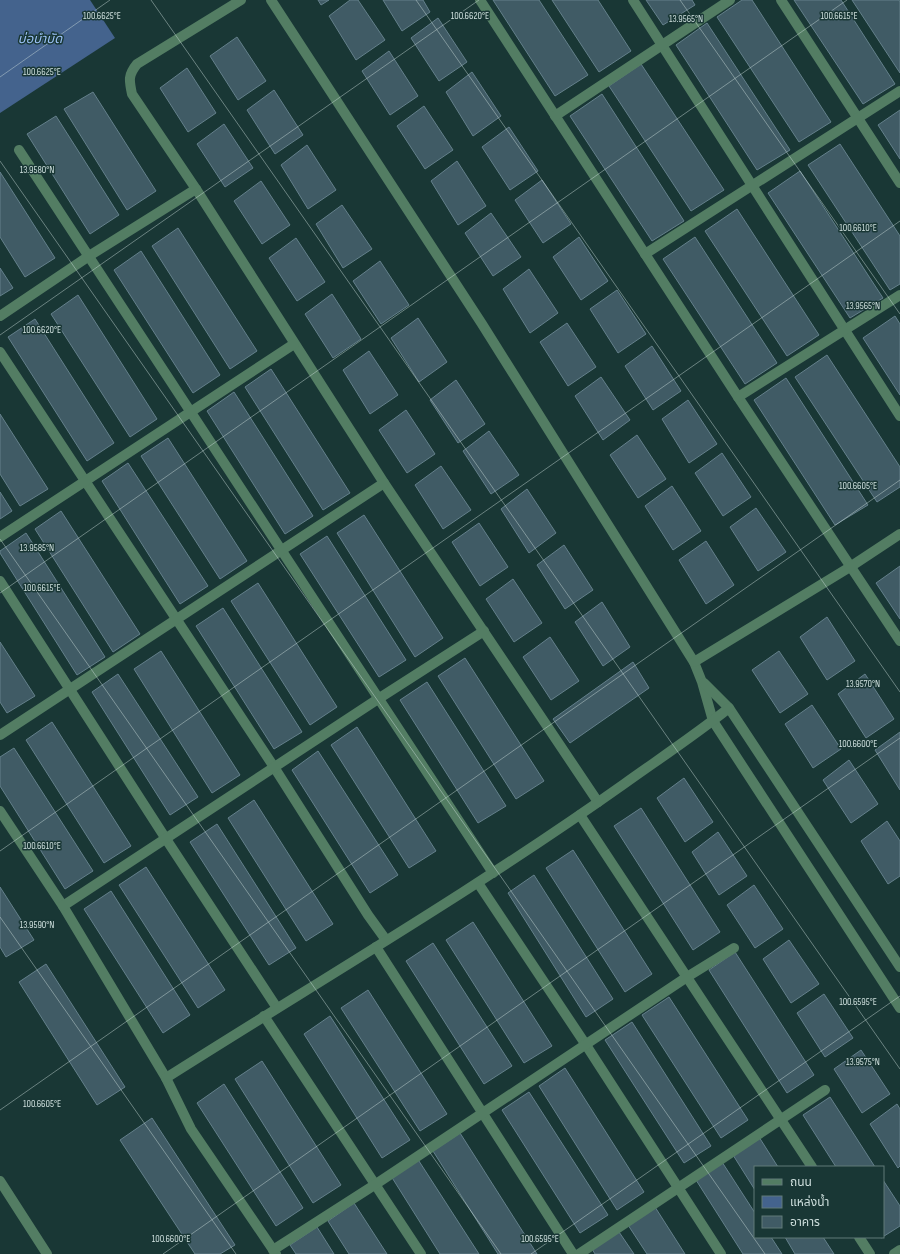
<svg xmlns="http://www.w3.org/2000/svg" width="900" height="1254" font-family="'Sofia Sans Condensed','Noto Sans Thai',sans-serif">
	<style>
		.water { fill: #44638d }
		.building { fill: #405b65; stroke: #64808b }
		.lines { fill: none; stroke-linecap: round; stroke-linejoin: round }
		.minor { stroke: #537d63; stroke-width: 10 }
		.ticks { fill: none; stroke: #cedfdd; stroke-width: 1; stroke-opacity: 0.45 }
		.labels { text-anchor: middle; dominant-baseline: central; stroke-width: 3; stroke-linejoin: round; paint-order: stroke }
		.water-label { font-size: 13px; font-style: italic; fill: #9bc1f6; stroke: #193735 }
		.ticks-label { font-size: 10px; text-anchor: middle; fill: #cedfdd; stroke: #193735; stroke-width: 3; stroke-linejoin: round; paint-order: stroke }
	</style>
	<rect width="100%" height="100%" fill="#193735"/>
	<path class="water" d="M 0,0 L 90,0 L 115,38 L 0,113 Z"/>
	<g class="building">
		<path d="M 318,0 L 329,0 L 321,5 Z"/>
		<path d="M 350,0 L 358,0 L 385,40 L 356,60 L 329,16 Z"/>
		<path d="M 383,0 L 423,0 L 430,12 L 402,31 Z"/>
		<path d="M 493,0 L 539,0 L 588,75 L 555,96 Z"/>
		<path d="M 552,0 L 598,0 L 631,51 L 599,72 Z"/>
		<path d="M 646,0 L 692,0 L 695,5 L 663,25 Z"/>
		<path d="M 742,0 L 752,0 L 831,122 L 799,142 L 717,17 Z"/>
		<path d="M 794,0 L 841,0 L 895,84 L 863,104 Z"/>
		<path d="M 852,0 L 899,0 L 900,2 L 900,73 Z"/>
		<path d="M 438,18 L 467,62 L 439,81 L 411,38 Z"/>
		<path d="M 707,23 L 790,150 L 757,170 L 676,45 Z"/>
		<path d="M 237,37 L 266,81 L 238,100 L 210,56 Z"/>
		<path d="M 389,51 L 418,96 L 390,115 L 362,71 Z"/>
		<path d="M 641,64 L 724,190 L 691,211 L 609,86 Z"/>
		<path d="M 187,68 L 216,113 L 188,132 L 160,88 Z"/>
		<path d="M 472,72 L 501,116 L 473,136 L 446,92 Z"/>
		<path d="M 274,90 L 303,135 L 275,154 L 247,110 Z"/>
		<path d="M 93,92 L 156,191 L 127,210 L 64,109 Z"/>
		<path d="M 602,94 L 684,221 L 652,241 L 570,116 Z"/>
		<path d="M 424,106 L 453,150 L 425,169 L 397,126 Z"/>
		<path d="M 900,110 L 900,159 L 878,125 Z"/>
		<path d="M 56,116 L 119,215 L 90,234 L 27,134 Z"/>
		<path d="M 224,124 L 253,168 L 225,187 L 197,144 Z"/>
		<path d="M 509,127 L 538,171 L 510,190 L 482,147 Z"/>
		<path d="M 840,144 L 900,236 L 900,284 L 890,290 L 808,165 Z"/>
		<path d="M 307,145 L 336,190 L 308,209 L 281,165 Z"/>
		<path d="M 457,161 L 486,206 L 458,225 L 431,181 Z"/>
		<path d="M 800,171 L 883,298 L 850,318 L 768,193 Z"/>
		<path d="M 0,172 L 55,258 L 25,277 L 0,237 Z"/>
		<path d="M 542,180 L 571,224 L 543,243 L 515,200 Z"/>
		<path d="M 261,181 L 290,225 L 262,244 L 234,201 Z"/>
		<path d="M 342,205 L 372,249 L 343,268 L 316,224 Z"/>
		<path d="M 737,209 L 819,335 L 787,356 L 705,231 Z"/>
		<path d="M 491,213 L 521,257 L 493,276 L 465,233 Z"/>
		<path d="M 178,228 L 257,351 L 230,369 L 152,246 Z"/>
		<path d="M 579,237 L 608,281 L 581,300 L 553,257 Z"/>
		<path d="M 695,237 L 777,363 L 745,384 L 663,259 Z"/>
		<path d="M 296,238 L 325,282 L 297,301 L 269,258 Z"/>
		<path d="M 141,251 L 220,375 L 193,393 L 114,270 Z"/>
		<path d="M 380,261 L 409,305 L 381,324 L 353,281 Z"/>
		<path d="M 0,268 L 13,288 L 0,296 Z"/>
		<path d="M 529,269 L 558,313 L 530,333 L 503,289 Z"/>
		<path d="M 617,290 L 646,334 L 618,353 L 590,309 Z"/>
		<path d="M 332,294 L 361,339 L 333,358 L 305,314 Z"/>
		<path d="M 78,295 L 157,419 L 130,437 L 51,314 Z"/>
		<path d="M 895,316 L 900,324 L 900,395 L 863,338 Z"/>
		<path d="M 418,318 L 447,362 L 419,382 L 391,338 Z"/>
		<path d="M 35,319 L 114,443 L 87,461 L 8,337 Z"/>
		<path d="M 567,323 L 596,367 L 568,386 L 540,342 Z"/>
		<path d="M 652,346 L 681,391 L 653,410 L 625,366 Z"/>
		<path d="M 369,351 L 398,395 L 370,414 L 343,370 Z"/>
		<path d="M 827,355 L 900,467 L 900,487 L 877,502 L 795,377 Z"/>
		<path d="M 271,369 L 350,493 L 323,510 L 245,387 Z"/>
		<path d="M 601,377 L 630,420 L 603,440 L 575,396 Z"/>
		<path d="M 786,378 L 868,505 L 835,525 L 754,400 Z"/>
		<path d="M 456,380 L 485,424 L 458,443 L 430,400 Z"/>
		<path d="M 234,392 L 313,516 L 285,534 L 207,411 Z"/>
		<path d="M 688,400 L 717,444 L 689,463 L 662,419 Z"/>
		<path d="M 406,410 L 435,454 L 407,473 L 379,430 Z"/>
		<path d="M 0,414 L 48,489 L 20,506 L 0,474 Z"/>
		<path d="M 489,431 L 519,475 L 491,494 L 463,451 Z"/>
		<path d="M 637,435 L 666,479 L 638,498 L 610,455 Z"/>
		<path d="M 168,438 L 247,561 L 220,579 L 141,456 Z"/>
		<path d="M 722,453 L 751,497 L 723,516 L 695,473 Z"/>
		<path d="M 128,463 L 208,586 L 180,604 L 102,481 Z"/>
		<path d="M 441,466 L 471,510 L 443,529 L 415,485 Z"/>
		<path d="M 672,486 L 701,531 L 673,550 L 645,506 Z"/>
		<path d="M 527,489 L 556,533 L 529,553 L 501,509 Z"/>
		<path d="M 0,492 L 12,511 L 0,519 Z"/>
		<path d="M 756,508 L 786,552 L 758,571 L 730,527 Z"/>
		<path d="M 61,511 L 140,634 L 113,652 L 35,529 Z"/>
		<path d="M 364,515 L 443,638 L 415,657 L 337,533 Z"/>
		<path d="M 479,523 L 508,567 L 480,586 L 452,542 Z"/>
		<path d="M 26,533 L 105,657 L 77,675 L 0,553 L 0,551 Z"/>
		<path d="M 327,536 L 406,660 L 379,677 L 300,554 Z"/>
		<path d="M 706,541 L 734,585 L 706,604 L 679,560 Z"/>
		<path d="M 564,545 L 593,590 L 565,609 L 537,565 Z"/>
		<path d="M 900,566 L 900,619 L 876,583 Z"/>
		<path d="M 513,579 L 542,623 L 514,642 L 486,599 Z"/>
		<path d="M 258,583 L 337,707 L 310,725 L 231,601 Z"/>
		<path d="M 602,602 L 630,647 L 603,666 L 575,622 Z"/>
		<path d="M 223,608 L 302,732 L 274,749 L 196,626 Z"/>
		<path d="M 827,617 L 855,661 L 827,680 L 800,637 Z"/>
		<path d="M 550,637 L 579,681 L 551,700 L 523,657 Z"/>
		<path d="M 0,642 L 35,696 L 7,713 L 0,702 Z"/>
		<path d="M 161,651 L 240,775 L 212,793 L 134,669 Z"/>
		<path d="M 779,651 L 808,694 L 780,713 L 752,670 Z"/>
		<path d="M 465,658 L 544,781 L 516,799 L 438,676 Z"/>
		<path d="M 633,662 L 649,688 L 570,743 L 553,719 Z"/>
		<path d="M 118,674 L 198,797 L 170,815 L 92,692 Z"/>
		<path d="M 865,674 L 894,719 L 866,738 L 838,694 Z"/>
		<path d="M 427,682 L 506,806 L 478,823 L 400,700 Z"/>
		<path d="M 812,705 L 841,749 L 813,768 L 785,724 Z"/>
		<path d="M 52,722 L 131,846 L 104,863 L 26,740 Z"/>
		<path d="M 357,727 L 436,851 L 409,868 L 331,745 Z"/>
		<path d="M 900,732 L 900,790 L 875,750 Z"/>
		<path d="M 14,748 L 93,871 L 65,889 L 0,786 L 0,757 Z"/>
		<path d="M 318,751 L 398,875 L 370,893 L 292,770 Z"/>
		<path d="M 849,760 L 878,804 L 851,823 L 823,780 Z"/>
		<path d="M 684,778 L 713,822 L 685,842 L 657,798 Z"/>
		<path d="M 254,800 L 333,924 L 306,941 L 228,818 Z"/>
		<path d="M 641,808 L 720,932 L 693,950 L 614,826 Z"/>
		<path d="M 887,821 L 900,841 L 900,876 L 888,884 L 861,841 Z"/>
		<path d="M 217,824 L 296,948 L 269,965 L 190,842 Z"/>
		<path d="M 718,832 L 747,876 L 719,895 L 692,852 Z"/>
		<path d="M 573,850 L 652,974 L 625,992 L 546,868 Z"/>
		<path d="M 146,867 L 225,990 L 198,1008 L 119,885 Z"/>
		<path d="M 534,875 L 613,999 L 586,1017 L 508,893 Z"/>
		<path d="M 754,885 L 783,929 L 755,948 L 727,905 Z"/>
		<path d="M 0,887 L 34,940 L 6,957 L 0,947 Z"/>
		<path d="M 111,891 L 190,1015 L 163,1033 L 84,909 Z"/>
		<path d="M 473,922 L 552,1046 L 524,1063 L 446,940 Z"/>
		<path d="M 789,940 L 819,984 L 791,1003 L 763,959 Z"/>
		<path d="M 433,943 L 512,1066 L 484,1084 L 406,961 Z"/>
		<path d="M 735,952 L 814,1075 L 787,1093 L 709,970 Z"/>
		<path d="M 46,964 L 125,1087 L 97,1105 L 19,982 Z"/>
		<path d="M 368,990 L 447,1114 L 420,1131 L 341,1008 Z"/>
		<path d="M 824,994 L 853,1038 L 825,1057 L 797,1013 Z"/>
		<path d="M 669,997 L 748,1120 L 721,1138 L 642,1015 Z"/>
		<path d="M 330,1016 L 410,1140 L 382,1158 L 304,1034 Z"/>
		<path d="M 632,1022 L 711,1146 L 684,1163 L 605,1040 Z"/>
		<path d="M 861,1050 L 890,1094 L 862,1113 L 834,1069 Z"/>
		<path d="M 262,1061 L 341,1185 L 313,1203 L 235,1079 Z"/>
		<path d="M 565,1068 L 644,1192 L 617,1210 L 539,1086 Z"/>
		<path d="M 224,1084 L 303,1208 L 276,1226 L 197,1103 Z"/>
		<path d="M 529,1092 L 608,1215 L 580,1233 L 502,1110 Z"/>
		<path d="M 830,1097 L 875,1167 L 836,1167 L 803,1115 Z"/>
		<path d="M 897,1104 L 900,1109 L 900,1166 L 898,1168 L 870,1124 Z"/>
		<path d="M 152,1118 L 235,1245 L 220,1254 L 195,1254 L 120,1140 Z"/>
		<path d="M 460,1133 L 537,1254 L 498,1254 L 433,1151 Z"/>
		<path d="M 759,1137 L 778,1167 L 755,1167 L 755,1190 L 733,1155 Z"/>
		<path d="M 417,1158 L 479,1254 L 440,1254 L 391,1176 Z"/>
		<path d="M 722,1162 L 755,1213 L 755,1237 L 771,1237 L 782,1254 L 743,1254 L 696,1180 Z"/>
		<path d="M 883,1180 L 900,1206 L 900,1226 L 881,1238 L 881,1237 L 883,1237 Z"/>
		<path d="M 354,1203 L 387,1254 L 349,1254 L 328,1221 Z"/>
		<path d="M 655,1207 L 685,1254 L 647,1254 L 628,1225 Z"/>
		<path d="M 317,1227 L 334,1254 L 296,1254 L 290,1245 Z"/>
		<path d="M 617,1229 L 634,1254 L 595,1254 L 591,1247 Z"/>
		<path d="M 785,1237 L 823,1237 L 834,1254 L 795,1254 Z"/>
	</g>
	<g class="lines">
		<g class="minor">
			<path d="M 241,0 L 137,64 C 128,75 129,80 132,94 L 196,189 L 384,483 L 598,802"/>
			<path d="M 271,0 L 482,324 L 694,662 L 702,682 L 713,721 L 900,1008"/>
			<path d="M 480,0 L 738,397 L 900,641"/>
			<path d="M 633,0 L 900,416"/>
			<path d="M 781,0 L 900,183"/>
			<path d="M 555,116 L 730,0"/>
			<path d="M 19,150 L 493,873"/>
			<path d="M 645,254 L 900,91"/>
			<path d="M 0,316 L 89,256 L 196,189"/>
			<path d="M 0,352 L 274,767 L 368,915 L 386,940"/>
			<path d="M 738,397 L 900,295"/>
			<path d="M 0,537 L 294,344"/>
			<path d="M 0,581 L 166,839 L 277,1008"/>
			<path d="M 694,662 L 850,567 L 900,534"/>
			<path d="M 704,683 L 729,708 L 900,967"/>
			<path d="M 0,735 L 384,483"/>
			<path d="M 0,811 L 63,906 L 166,1078 L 191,1129 L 276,1254"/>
			<path d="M 580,815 L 812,1167"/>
			<path d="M 478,883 L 586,1045 L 721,1254"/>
			<path d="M 63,906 L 378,699 L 484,631"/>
			<path d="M 376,947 L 573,1254"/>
			<path d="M 264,1016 L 421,1254"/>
			<path d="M 166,1078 C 319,981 476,889 624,784 C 659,759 695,735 729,708"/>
			<path d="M 0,1181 L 47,1254"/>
			<path d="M 859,1237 L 870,1254"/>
			<path d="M 273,1250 L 376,1184 L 687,977 L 734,948"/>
			<path d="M 579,1254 L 825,1090"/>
			<path d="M 894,1254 L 900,1250"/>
		</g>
	</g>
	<path class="ticks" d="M 151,0 L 900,1069M 416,0 L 900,692M 680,0 L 900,314M 0,77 L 110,0M 0,161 L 765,1254M 0,335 L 479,0M 0,539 L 501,1254M 0,593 L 847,0M 0,851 L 900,221M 0,917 L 236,1254M 0,1110 L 900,480M 163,1254 L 900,738M 531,1254 L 900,996"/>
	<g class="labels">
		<g class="water-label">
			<text x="40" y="39">บ่อบำบัด</text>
		</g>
	</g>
	<g class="ticks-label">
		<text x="102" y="19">100.6625°E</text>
		<text x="470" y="19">100.6620°E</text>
		<text x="839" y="19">100.6615°E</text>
		<text x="686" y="22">13.9565°N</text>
		<text x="42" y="75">100.6625°E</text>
		<text x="37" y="173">13.9580°N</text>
		<text x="858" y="231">100.6610°E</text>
		<text x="863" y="309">13.9565°N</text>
		<text x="42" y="333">100.6620°E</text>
		<text x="858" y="489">100.6605°E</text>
		<text x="37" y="551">13.9585°N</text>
		<text x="42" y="591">100.6615°E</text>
		<text x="863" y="687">13.9570°N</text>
		<text x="858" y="747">100.6600°E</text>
		<text x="42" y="849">100.6610°E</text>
		<text x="37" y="928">13.9590°N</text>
		<text x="858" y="1005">100.6595°E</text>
		<text x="863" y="1065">13.9575°N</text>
		<text x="42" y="1107">100.6605°E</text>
		<text x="171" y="1242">100.6600°E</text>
		<text x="540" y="1242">100.6595°E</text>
	</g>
	<rect x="754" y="1166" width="130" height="72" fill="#193735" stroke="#617a78"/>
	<rect x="762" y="1179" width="20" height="6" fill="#537d63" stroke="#617a78"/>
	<text x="790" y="1186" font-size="12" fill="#cedfdd">ถนน</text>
	<rect x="762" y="1196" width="20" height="12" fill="#44638d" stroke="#617a78"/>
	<text x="790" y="1206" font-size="12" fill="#cedfdd">แหล่งน้ำ</text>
	<rect x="762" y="1216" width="20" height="12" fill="#405b65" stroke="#617a78"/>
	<text x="790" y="1226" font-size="12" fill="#cedfdd">อาคาร</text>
</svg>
